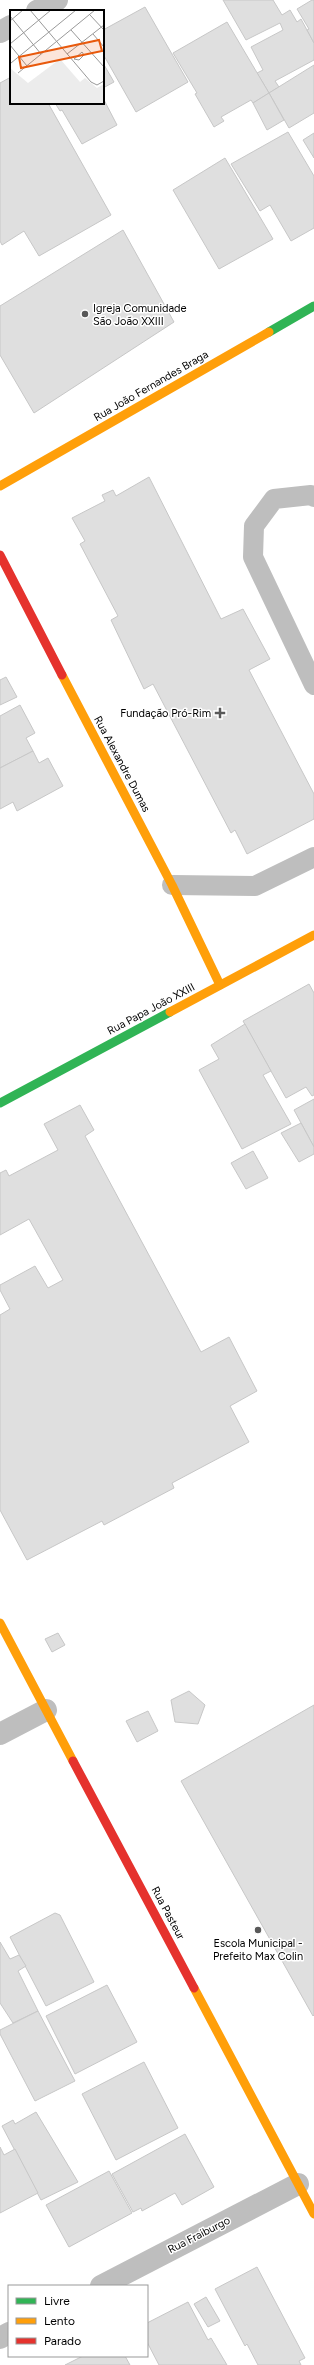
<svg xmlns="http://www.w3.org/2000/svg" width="314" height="2365" font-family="Figtree,sans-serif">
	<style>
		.building { fill: #dfdfdf; stroke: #c7c7c7 }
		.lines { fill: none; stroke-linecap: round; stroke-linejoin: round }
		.lane { stroke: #bebebe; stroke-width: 20 }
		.street { stroke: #bebebe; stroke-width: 22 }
		.fast { stroke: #30b455; stroke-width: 9 }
		.slow { stroke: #ff9f0a; stroke-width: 9 }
		.jam { stroke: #e5322d; stroke-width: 9 }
		.poi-dot { fill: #595959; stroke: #fff; stroke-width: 1.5 }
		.labels { text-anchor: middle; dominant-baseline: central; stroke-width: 3; stroke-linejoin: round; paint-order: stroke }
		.poi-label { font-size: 11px; fill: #000; stroke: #fff; text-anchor: start }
		.street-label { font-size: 11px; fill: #000; stroke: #fff }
		.inset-road { fill: none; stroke: #999; stroke-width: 1 }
		.view { fill: #e8590c; fill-opacity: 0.15; stroke: #e8590c; stroke-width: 2 }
		.inset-edge { fill: none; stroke: #000; stroke-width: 2 }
	</style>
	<rect width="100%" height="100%" fill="#fff"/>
	<g class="building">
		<path d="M 223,0 L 273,0 L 282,15 L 290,10 L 297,22 L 301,19 L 314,43 L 314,60 L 275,81 L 279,87 L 269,93 L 257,73 L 263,70 L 251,47 L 283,30 L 280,23 L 246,40 Z"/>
		<path d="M 312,0 L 314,0 L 314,43 L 307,30 L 309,29 L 297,9 Z"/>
		<path d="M 145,7 L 188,82 L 136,112 L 103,54 L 103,30 Z"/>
		<path d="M 227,22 L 269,93 L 253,103 L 251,100 L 221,117 L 224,121 L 214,127 L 195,94 L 197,93 L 173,53 Z"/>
		<path d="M 103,63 L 114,82 L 103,88 Z"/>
		<path d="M 314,65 L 314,113 L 289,128 L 269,93 Z"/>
		<path d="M 11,77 L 11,103 L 48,103 L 111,215 L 39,256 L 24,231 L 2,245 L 0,241 L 0,83 Z"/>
		<path d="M 269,93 L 284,120 L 267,130 L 253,103 Z"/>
		<path d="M 103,98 L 117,125 L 82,144 L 62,110 L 60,111 L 55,103 L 103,103 Z"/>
		<path d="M 288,132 L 314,176 L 314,228 L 291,241 L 270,205 L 260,211 L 231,164 Z"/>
		<path d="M 314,133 L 314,158 L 303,140 Z"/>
		<path d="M 225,158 L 273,239 L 219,269 L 173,190 Z"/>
		<path d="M 123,230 L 174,322 L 34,413 L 0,355 L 0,306 Z"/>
		<path d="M 149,477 L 221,619 L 243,609 L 270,659 L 249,670 L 314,794 L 314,819 L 247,854 L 235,830 L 231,833 L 153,684 L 144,689 L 111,620 L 118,616 L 80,544 L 85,541 L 72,518 L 105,501 L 102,495 L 113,490 L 116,496 Z"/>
		<path d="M 6,677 L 17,697 L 0,705 L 0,680 Z"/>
		<path d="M 20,705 L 35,733 L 26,738 L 33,751 L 0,768 L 0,716 Z"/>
		<path d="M 33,751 L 39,763 L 48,758 L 63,786 L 17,811 L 13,802 L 0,809 L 0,768 Z"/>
		<path d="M 309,984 L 314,993 L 314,1095 L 312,1096 L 306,1087 L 286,1098 L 243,1021 Z"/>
		<path d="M 245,1024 L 271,1071 L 263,1075 L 291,1124 L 242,1149 L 199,1070 L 219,1059 L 211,1045 Z"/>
		<path d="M 314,1099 L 314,1147 L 294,1110 Z"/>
		<path d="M 80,1105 L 94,1130 L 85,1136 L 201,1352 L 229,1337 L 257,1391 L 230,1406 L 249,1442 L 172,1483 L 174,1488 L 104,1525 L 102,1521 L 27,1560 L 0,1510 L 0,1315 L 10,1309 L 0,1290 L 0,1285 L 35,1266 L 48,1288 L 63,1280 L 29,1219 L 0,1235 L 0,1173 L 6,1170 L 9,1176 L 58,1150 L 44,1124 Z"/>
		<path d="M 301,1123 L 314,1147 L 314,1154 L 299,1162 L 281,1133 Z"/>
		<path d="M 253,1151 L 268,1178 L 246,1189 L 231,1163 Z"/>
		<path d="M 58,1633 L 65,1645 L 52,1652 L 45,1639 Z"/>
		<path d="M 189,1691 L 205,1705 L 198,1724 L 175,1722 L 171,1700 Z"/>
		<path d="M 314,1705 L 314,2015 L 313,2016 L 181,1781 Z"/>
		<path d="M 148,1711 L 158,1731 L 137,1742 L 126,1721 Z"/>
		<path d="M 55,1913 L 60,1915 L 94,1982 L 46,2006 L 10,1937 Z"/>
		<path d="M 0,1942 L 10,1959 L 19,1955 L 26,1966 L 18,1971 L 38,2011 L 13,2023 L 0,2003 Z"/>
		<path d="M 107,1985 L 137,2042 L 75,2074 L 46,2016 Z"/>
		<path d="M 38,2011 L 75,2081 L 35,2101 L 0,2034 L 0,2030 Z"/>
		<path d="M 144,2062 L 178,2128 L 116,2160 L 82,2094 Z"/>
		<path d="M 36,2112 L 78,2182 L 41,2200 L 2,2126 L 13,2120 L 15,2124 Z"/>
		<path d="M 185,2134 L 214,2187 L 182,2205 L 175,2193 L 142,2211 L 141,2208 L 133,2212 L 112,2174 Z"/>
		<path d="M 0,2147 L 4,2155 L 15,2149 L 38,2193 L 0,2213 Z"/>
		<path d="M 109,2171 L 132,2213 L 69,2247 L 46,2205 Z"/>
		<path d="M 257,2267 L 305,2358 L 299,2361 L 301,2365 L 258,2365 L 247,2344 L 245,2346 L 215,2289 Z"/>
		<path d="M 206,2297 L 220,2321 L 208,2327 L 194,2304 Z"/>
		<path d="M 188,2302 L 208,2340 L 211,2338 L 227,2365 L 159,2365 L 147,2342 L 147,2323 Z"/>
		<path d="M 83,2356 L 125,2356 L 130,2365 L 65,2365 Z"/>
	</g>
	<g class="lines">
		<g class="lane">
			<path d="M 314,497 L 311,495 L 274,499 L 254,526 L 253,557 L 314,685"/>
			<path d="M 172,885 L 255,886 L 314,857"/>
		</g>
		<g class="street">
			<path d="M 37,11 L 57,0"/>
			<path d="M 0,32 L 11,26"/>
			<path d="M 0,1734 L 46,1710"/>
			<path d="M 101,2286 L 298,2184"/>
			<path d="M 0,2338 L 9,2333"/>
		</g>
		<g class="fast">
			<path d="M 269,332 L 314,306"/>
			<path d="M 0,1103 L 170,1012"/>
		</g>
		<g class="slow">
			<path d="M 0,486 L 269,332"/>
			<path d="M 62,675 L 172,885 L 220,985"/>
			<path d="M 170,1012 L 314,935"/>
			<path d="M 0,1623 L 73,1761"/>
			<path d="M 194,1988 L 314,2214"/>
		</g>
		<g class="jam">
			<path d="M 0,555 L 62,675"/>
			<path d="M 73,1761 L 194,1988"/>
		</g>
	</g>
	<g class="poi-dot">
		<circle cx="85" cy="314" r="4"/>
		<path d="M218 707h4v4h4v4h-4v4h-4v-4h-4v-4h4z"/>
		<circle cx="258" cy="1930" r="4"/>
	</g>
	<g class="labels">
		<g class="poi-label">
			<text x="93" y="308">Igreja Comunidade<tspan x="93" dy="13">São João XXIII</tspan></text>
			<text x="211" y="713" text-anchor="end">Fundação Pró-Rim</text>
			<text x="258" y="1943" text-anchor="middle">Escola Municipal -<tspan x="258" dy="13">Prefeito Max Colin</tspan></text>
		</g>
		<g class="street-label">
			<text transform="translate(151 386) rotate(-30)">Rua João Fernandes Braga</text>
			<text transform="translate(122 764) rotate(62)">Rua Alexandre Dumas</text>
			<text transform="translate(151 1009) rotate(-28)">Rua Papa João XXIII</text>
			<text transform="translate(168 1913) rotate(62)">Rua Pasteur</text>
			<text transform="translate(199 2235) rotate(-27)">Rua Fraiburgo</text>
		</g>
	</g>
	<g transform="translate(10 10)">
		<rect width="94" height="94" fill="#fff"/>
		<path d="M 50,49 L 70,72 L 75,68 L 87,78 L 94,74 L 94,94 L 0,94 L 0,58 L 18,73 Z" fill="#ececec"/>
		<path class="inset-road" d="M 20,0 L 81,72 L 87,75 L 94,71M 80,5 L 94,20M 0,6 L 31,44M 0,11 L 13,0M 61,20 L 94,57M 83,24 L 94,37M 0,34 L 41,0M 0,35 L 17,56M 72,42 L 74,45 L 69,50 L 64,49 ZM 57,44 L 94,15M 1,53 L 66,0M 8,63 L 85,0"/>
		<path class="view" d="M 89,30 L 92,41 L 11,58 L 9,47 Z"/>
		<rect width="94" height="94" class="inset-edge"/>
	</g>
	<rect x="8" y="2285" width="140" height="72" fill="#ffffff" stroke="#999999"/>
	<rect x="16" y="2298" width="20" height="6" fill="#30b455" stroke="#999999"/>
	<text x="44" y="2305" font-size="12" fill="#000000">Livre</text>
	<rect x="16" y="2318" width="20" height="6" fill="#ff9f0a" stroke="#999999"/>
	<text x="44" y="2325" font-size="12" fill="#000000">Lento</text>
	<rect x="16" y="2338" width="20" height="6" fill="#e5322d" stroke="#999999"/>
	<text x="44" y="2345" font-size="12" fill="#000000">Parado</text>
</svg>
